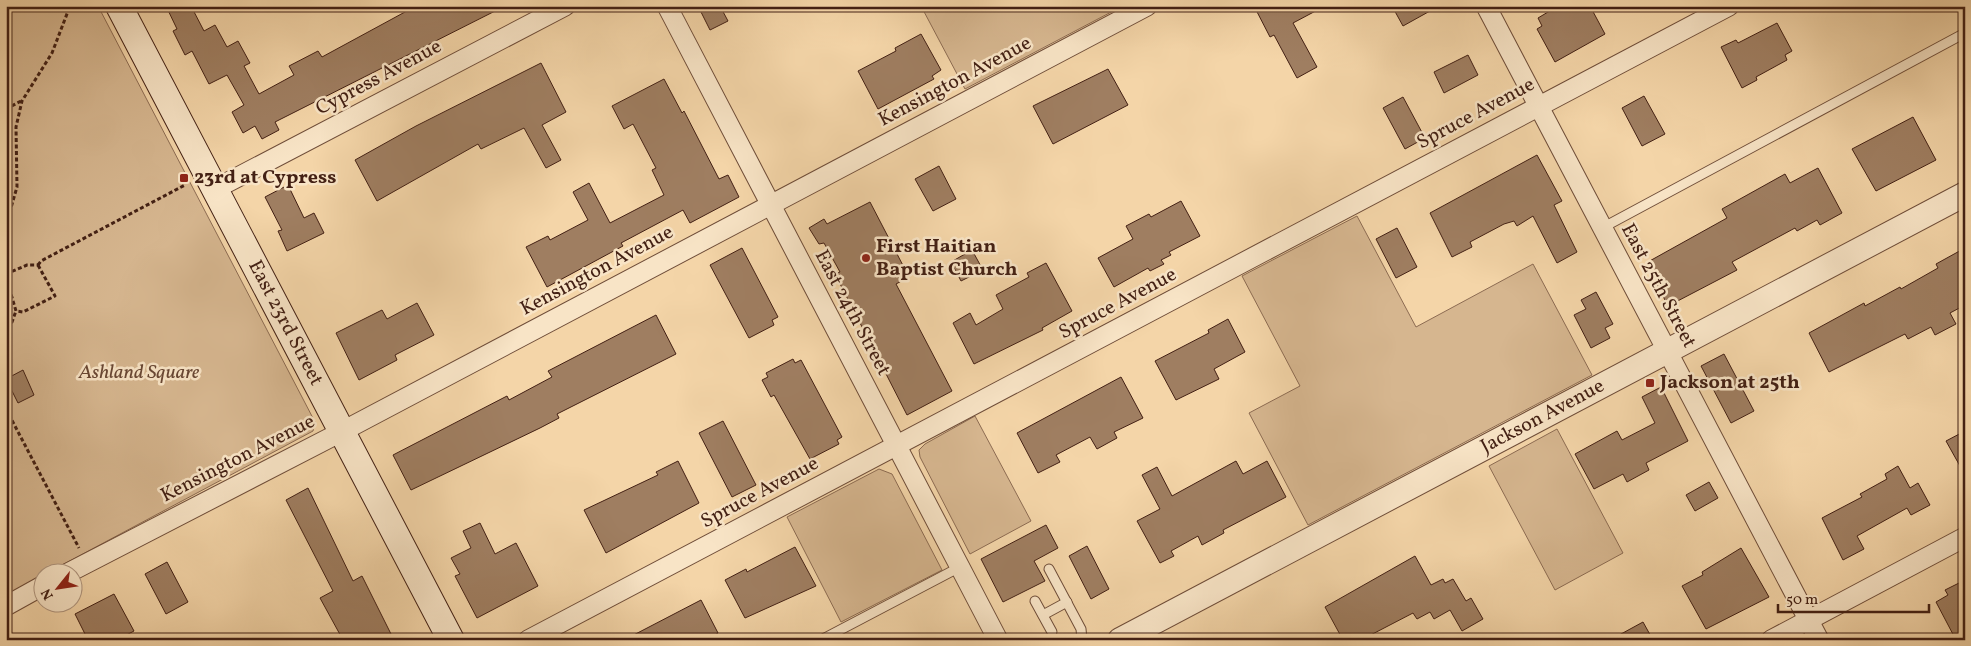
<svg xmlns="http://www.w3.org/2000/svg" width="1971" height="646" font-family="Vollkorn,serif">
	<style>
		.green { fill: #d6b68f; stroke: #8c6b52 }
		.building { fill: #9f7e61; stroke: #432014 }
		.lines { fill: none; stroke-linecap: round; stroke-linejoin: round }
		.service-casing { stroke: #6f4d39; stroke-width: 11 }
		.minor-casing { stroke: #6f4d39; stroke-width: 21 }
		.tertiary-casing { stroke: #6f4d39; stroke-width: 26 }
		.secondary-casing { stroke: #432014; stroke-width: 28 }
		.path { stroke: #432014; stroke-width: 3; stroke-dasharray: 4 2.5; stroke-linecap: butt }
		.service { stroke: #f8e4c6; stroke-width: 9 }
		.minor { stroke: #f8e4c6; stroke-width: 19 }
		.tertiary { stroke: #f8e4c6; stroke-width: 24 }
		.secondary { stroke: #f8e4c6; stroke-width: 26 }
		.poi-dot { fill: #8f2418; stroke: #f8e4c6; stroke-width: 2 }
		.labels { text-anchor: middle; dominant-baseline: central; stroke-width: 5; stroke-linejoin: round; paint-order: stroke }
		.street-label { font-size: 20px; fill: #432014; stroke: #f8e4c6 }
		.poi-label { font-size: 20px; font-weight: bold; fill: #432014; stroke: #f8e4c6; text-anchor: start }
		.park-label { font-size: 20px; font-style: italic; fill: #684633; stroke: #f8e4c6 }
	</style>
	<rect width="100%" height="100%" fill="#f4d5a8"/>
	<filter id="stains"><feTurbulence type="fractalNoise" baseFrequency=".004" numOctaves="4"/><feColorMatrix values="0 0 0 0 .2 0 0 0 0 .09 0 0 0 0 .02 0 0 0 .5 -.17"/></filter>
	<radialGradient id="worn" r=".72"><stop offset=".6" stop-color="#630" stop-opacity="0"/><stop offset="1" stop-color="#630" stop-opacity=".3"/></radialGradient>
	<g class="green">
		<path d="M 6,6 L 98,6 L 315,422 L 313,431 L 6,595 Z"/>
		<path d="M 921,6 L 1113,6 L 1115,10 L 965,89 Z"/>
		<path d="M 1357,216 L 1416,327 L 1533,264 L 1592,375 L 1308,525 L 1249,413 L 1300,386 L 1242,276 Z"/>
		<path d="M 975,416 L 1031,521 L 970,554 L 920,457 L 919,450 L 925,444 Z"/>
		<path d="M 1557,429 L 1623,553 L 1555,590 L 1489,466 Z"/>
		<path d="M 879,469 L 892,474 L 942,570 L 841,622 L 787,517 Z"/>
	</g>
	<g class="building">
		<path d="M 166,6 L 191,6 L 204,31 L 215,25 L 227,47 L 238,41 L 250,63 L 244,66 L 259,94 L 294,75 L 289,66 L 318,51 L 322,57 L 416,6 L 505,6 L 275,122 L 279,130 L 262,139 L 255,126 L 243,133 L 232,112 L 244,105 L 227,75 L 209,84 L 192,51 L 185,55 L 173,31 L 177,29 Z"/>
		<path d="M 698,6 L 720,6 L 728,21 L 710,30 Z"/>
		<path d="M 1254,6 L 1325,6 L 1293,23 L 1317,67 L 1297,78 L 1274,35 L 1270,37 Z"/>
		<path d="M 1392,6 L 1439,6 L 1403,26 Z"/>
		<path d="M 1558,6 L 1590,6 L 1605,34 L 1555,62 L 1537,29 L 1542,26 L 1538,18 Z"/>
		<path d="M 1777,23 L 1792,51 L 1785,55 L 1787,60 L 1756,77 L 1757,80 L 1742,88 L 1721,47 L 1736,40 L 1738,43 Z"/>
		<path d="M 921,34 L 941,70 L 932,76 L 934,79 L 878,109 L 858,71 L 896,51 L 895,48 Z"/>
		<path d="M 1468,55 L 1478,75 L 1444,93 L 1434,72 Z"/>
		<path d="M 541,63 L 566,112 L 542,125 L 561,160 L 546,168 L 524,128 L 481,149 L 478,144 L 377,201 L 355,160 L 416,126 Z"/>
		<path d="M 1108,69 L 1128,105 L 1053,144 L 1033,106 Z"/>
		<path d="M 664,79 L 682,113 L 684,111 L 719,179 L 728,175 L 739,197 L 690,223 L 683,210 L 621,243 L 623,246 L 547,287 L 526,247 L 548,236 L 550,240 L 588,220 L 573,192 L 589,183 L 610,223 L 664,195 L 652,170 L 656,168 L 633,124 L 624,129 L 612,106 Z"/>
		<path d="M 1644,96 L 1665,134 L 1642,146 L 1622,108 Z"/>
		<path d="M 1403,97 L 1425,138 L 1405,149 L 1383,108 Z"/>
		<path d="M 1913,117 L 1936,160 L 1876,191 L 1852,149 Z"/>
		<path d="M 1537,155 L 1562,201 L 1554,205 L 1577,252 L 1557,263 L 1533,216 L 1517,226 L 1514,221 L 1504,224 L 1470,242 L 1472,247 L 1452,257 L 1430,213 Z"/>
		<path d="M 939,166 L 956,199 L 933,211 L 915,179 Z"/>
		<path d="M 1818,168 L 1842,213 L 1820,225 L 1817,220 L 1797,231 L 1795,228 L 1732,262 L 1737,270 L 1668,306 L 1646,263 L 1727,218 L 1722,209 L 1785,174 L 1790,183 Z"/>
		<path d="M 288,185 L 304,218 L 314,213 L 324,233 L 287,251 L 278,231 L 282,230 L 265,197 Z"/>
		<path d="M 1181,201 L 1200,236 L 1169,252 L 1171,255 L 1161,260 L 1164,264 L 1150,271 L 1148,268 L 1114,287 L 1098,258 L 1133,239 L 1126,226 L 1149,214 L 1151,217 Z"/>
		<path d="M 870,202 L 909,277 L 896,284 L 952,391 L 907,415 L 835,274 L 840,272 L 824,243 L 819,244 L 809,228 L 824,219 L 827,224 Z"/>
		<path d="M 1397,228 L 1417,267 L 1396,278 L 1376,239 Z"/>
		<path d="M 742,248 L 778,317 L 772,320 L 774,325 L 749,338 L 710,265 Z"/>
		<path d="M 1965,248 L 1965,305 L 1950,313 L 1956,324 L 1935,335 L 1931,327 L 1908,339 L 1905,334 L 1829,372 L 1809,333 L 1864,303 L 1865,306 L 1900,287 L 1901,289 L 1938,268 L 1936,264 Z"/>
		<path d="M 972,250 L 983,270 L 961,281 L 951,262 Z"/>
		<path d="M 1046,263 L 1072,311 L 1042,328 L 1043,330 L 974,364 L 953,323 L 970,313 L 976,325 L 1003,309 L 996,295 L 1029,277 L 1027,273 Z"/>
		<path d="M 1596,292 L 1613,324 L 1605,328 L 1610,338 L 1591,348 L 1574,315 L 1586,309 L 1581,300 Z"/>
		<path d="M 417,303 L 434,335 L 395,355 L 397,360 L 359,380 L 336,333 L 382,310 L 387,319 Z"/>
		<path d="M 656,315 L 676,354 L 557,414 L 559,418 L 540,428 L 411,490 L 393,455 L 507,396 L 509,400 L 552,377 L 548,371 Z"/>
		<path d="M 1228,319 L 1245,352 L 1214,369 L 1219,379 L 1176,400 L 1155,361 L 1209,333 L 1208,330 Z"/>
		<path d="M 1724,354 L 1754,411 L 1731,423 L 1701,366 Z"/>
		<path d="M 793,359 L 795,363 L 801,360 L 842,437 L 837,440 L 839,444 L 810,459 L 774,395 L 771,397 L 762,380 L 768,377 L 766,373 Z"/>
		<path d="M 23,370 L 34,395 L 18,403 L 6,379 Z"/>
		<path d="M 1121,377 L 1143,418 L 1114,432 L 1117,438 L 1097,449 L 1090,437 L 1056,455 L 1060,462 L 1038,473 L 1017,433 Z"/>
		<path d="M 1661,387 L 1688,441 L 1646,463 L 1649,470 L 1627,482 L 1623,474 L 1594,489 L 1575,454 L 1617,431 L 1622,440 L 1655,423 L 1642,397 Z"/>
		<path d="M 723,421 L 756,485 L 732,497 L 699,433 Z"/>
		<path d="M 1965,431 L 1965,475 L 1946,441 Z"/>
		<path d="M 678,461 L 699,503 L 606,553 L 584,510 L 658,475 L 656,472 Z"/>
		<path d="M 1236,461 L 1243,474 L 1267,461 L 1286,497 L 1223,530 L 1224,533 L 1202,545 L 1198,536 L 1171,551 L 1174,556 L 1160,563 L 1137,521 L 1160,509 L 1142,475 L 1157,467 L 1172,496 Z"/>
		<path d="M 1898,466 L 1910,488 L 1918,483 L 1930,505 L 1911,515 L 1907,508 L 1857,536 L 1864,549 L 1843,560 L 1822,518 L 1862,497 L 1860,494 L 1887,479 L 1885,474 Z"/>
		<path d="M 1709,482 L 1718,498 L 1695,511 L 1686,495 Z"/>
		<path d="M 308,488 L 353,581 L 362,576 L 394,640 L 343,640 L 320,598 L 333,591 L 286,500 Z"/>
		<path d="M 480,523 L 495,554 L 516,543 L 538,586 L 477,618 L 455,576 L 460,574 L 451,558 L 471,548 L 463,531 Z"/>
		<path d="M 1046,525 L 1058,548 L 1034,561 L 1045,581 L 1003,602 L 981,559 Z"/>
		<path d="M 1087,546 L 1109,589 L 1091,599 L 1069,556 Z"/>
		<path d="M 795,547 L 816,586 L 745,618 L 725,580 L 746,569 L 747,572 Z"/>
		<path d="M 1741,548 L 1769,597 L 1706,629 L 1682,586 L 1703,575 L 1702,572 Z"/>
		<path d="M 1415,556 L 1431,585 L 1443,579 L 1445,583 L 1453,579 L 1466,601 L 1471,598 L 1483,619 L 1462,631 L 1450,610 L 1434,619 L 1430,612 L 1417,619 L 1413,613 L 1361,640 L 1343,640 L 1325,607 Z"/>
		<path d="M 167,562 L 188,602 L 166,614 L 145,574 Z"/>
		<path d="M 1965,580 L 1965,640 L 1956,640 L 1936,602 L 1948,595 L 1945,590 Z"/>
		<path d="M 114,594 L 134,631 L 117,640 L 88,640 L 75,614 Z"/>
		<path d="M 701,600 L 718,633 L 706,640 L 624,640 Z"/>
		<path d="M 1643,622 L 1653,640 L 1610,640 Z"/>
	</g>
	<g class="lines">
		<defs>
			<g id="service">
				<path d="M 1602,228 L 1965,33"/>
				<path d="M 1049,569 L 1081,629 L 1082,640"/>
				<path d="M 1035,601 L 1052,632"/>
				<path d="M 1043,615 L 1067,602"/>
				<path d="M 821,640 L 960,567"/>
			</g>
			<g id="minor">
				<path d="M 667,6 L 998,640"/>
				<path d="M 1486,6 L 1819,640"/>
				<path d="M 215,189 L 565,6"/>
				<path d="M 66,574 L 341,432 L 1147,6"/>
				<path d="M 6,606 L 42,586"/>
				<path d="M 528,640 L 1729,6"/>
				<path d="M 1771,640 L 1965,537"/>
			</g>
			<g id="tertiary">
				<path id="s1" d="M 1120,640 L 1965,194"/>
			</g>
			<g id="secondary">
				<path id="s2" d="M 119,6 L 451,640"/>
			</g>
		</defs>
		<use href="#service" class="service-casing"/>
		<use href="#minor" class="minor-casing"/>
		<use href="#tertiary" class="tertiary-casing"/>
		<use href="#secondary" class="secondary-casing"/>
		<g class="path">
			<path d="M 6,109 L 21,101"/>
			<path d="M 6,225 L 17,187 L 16,127 L 22,101 L 52,53 L 70,6"/>
			<path d="M 38,265 L 41,261 L 185,185"/>
			<path d="M 6,274 L 27,265 L 38,265"/>
			<path d="M 6,291 L 11,294 L 16,311 L 23,312 L 55,296 L 38,265"/>
			<path d="M 6,326 L 12,322 L 16,311"/>
			<path d="M 6,409 L 79,548"/>
		</g>
		<use href="#service" class="service"/>
		<use href="#minor" class="minor"/>
		<use href="#tertiary" class="tertiary"/>
		<use href="#secondary" class="secondary"/>
	</g>
	<g class="poi-dot">
		<rect x="179" y="173" width="10" height="10" rx="2.5"/>
		<circle cx="866" cy="258" r="5"/>
		<rect x="1645" y="378" width="10" height="10" rx="2.5"/>
	</g>
	<g class="labels">
		<g class="street-label">
			<text transform="translate(379 78) rotate(-28)">Cypress Avenue</text>
			<text transform="translate(955 82) rotate(-28)">Kensington Avenue</text>
			<text transform="translate(1476 114) rotate(-28)">Spruce Avenue</text>
			<text transform="translate(597 271) rotate(-28)">Kensington Avenue</text>
			<text transform="translate(1658 286) rotate(62)">East 25th Street</text>
			<text transform="translate(1118 304) rotate(-28)">Spruce Avenue</text>
			<text transform="translate(852 313) rotate(62)">East 24th Street</text>
			<text stroke="none"><textPath href="#s2" startOffset="358">East 23rd Street</textPath></text>
			<text stroke="none"><textPath href="#s1" startOffset="478">Jackson Avenue</textPath></text>
			<text transform="translate(238 459) rotate(-27)">Kensington Avenue</text>
			<text transform="translate(760 493) rotate(-28)">Spruce Avenue</text>
		</g>
		<g class="poi-label">
			<text x="194" y="178">23rd at Cypress</text>
			<text x="876" y="247">First Haitian<tspan x="876" dy="23">Baptist Church</tspan></text>
			<text x="1660" y="383">Jackson at 25th</text>
		</g>
		<g class="park-label">
			<text x="139" y="373">Ashland Square</text>
		</g>
	</g>
	<rect width="1971" height="646" fill="none" stroke="#f4d5a8" stroke-width="25"/>
	<rect x="8" y="8" width="1956" height="631" fill="none" stroke="#432014" stroke-width="2.5"/>
	<rect x="12" y="12" width="1946" height="621" fill="none" stroke="#432014"/>
	<g transform="translate(58 588) rotate(240)"><circle r="24" fill="#f8e4c6" stroke="#b0967f"/>
	<path d="M0-4L9 19L0 12L-9 19Z" fill="#8f2418"/>
	<text y="-8" font-size="14" font-weight="bold" text-anchor="middle" fill="#432014">N</text>
	</g>
	<path d="M1778 604v8h151v-8" fill="none" stroke="#432014" stroke-width="2.5"/>
	<text x="1786" y="604" font-size="15" fill="#432014" stroke="#f8e4c6" stroke-width="4" paint-order="stroke">50 m</text>
	<rect width="100%" height="100%" filter="url(#stains)"/>
	<rect width="100%" height="100%" fill="url(#worn)"/>
</svg>
